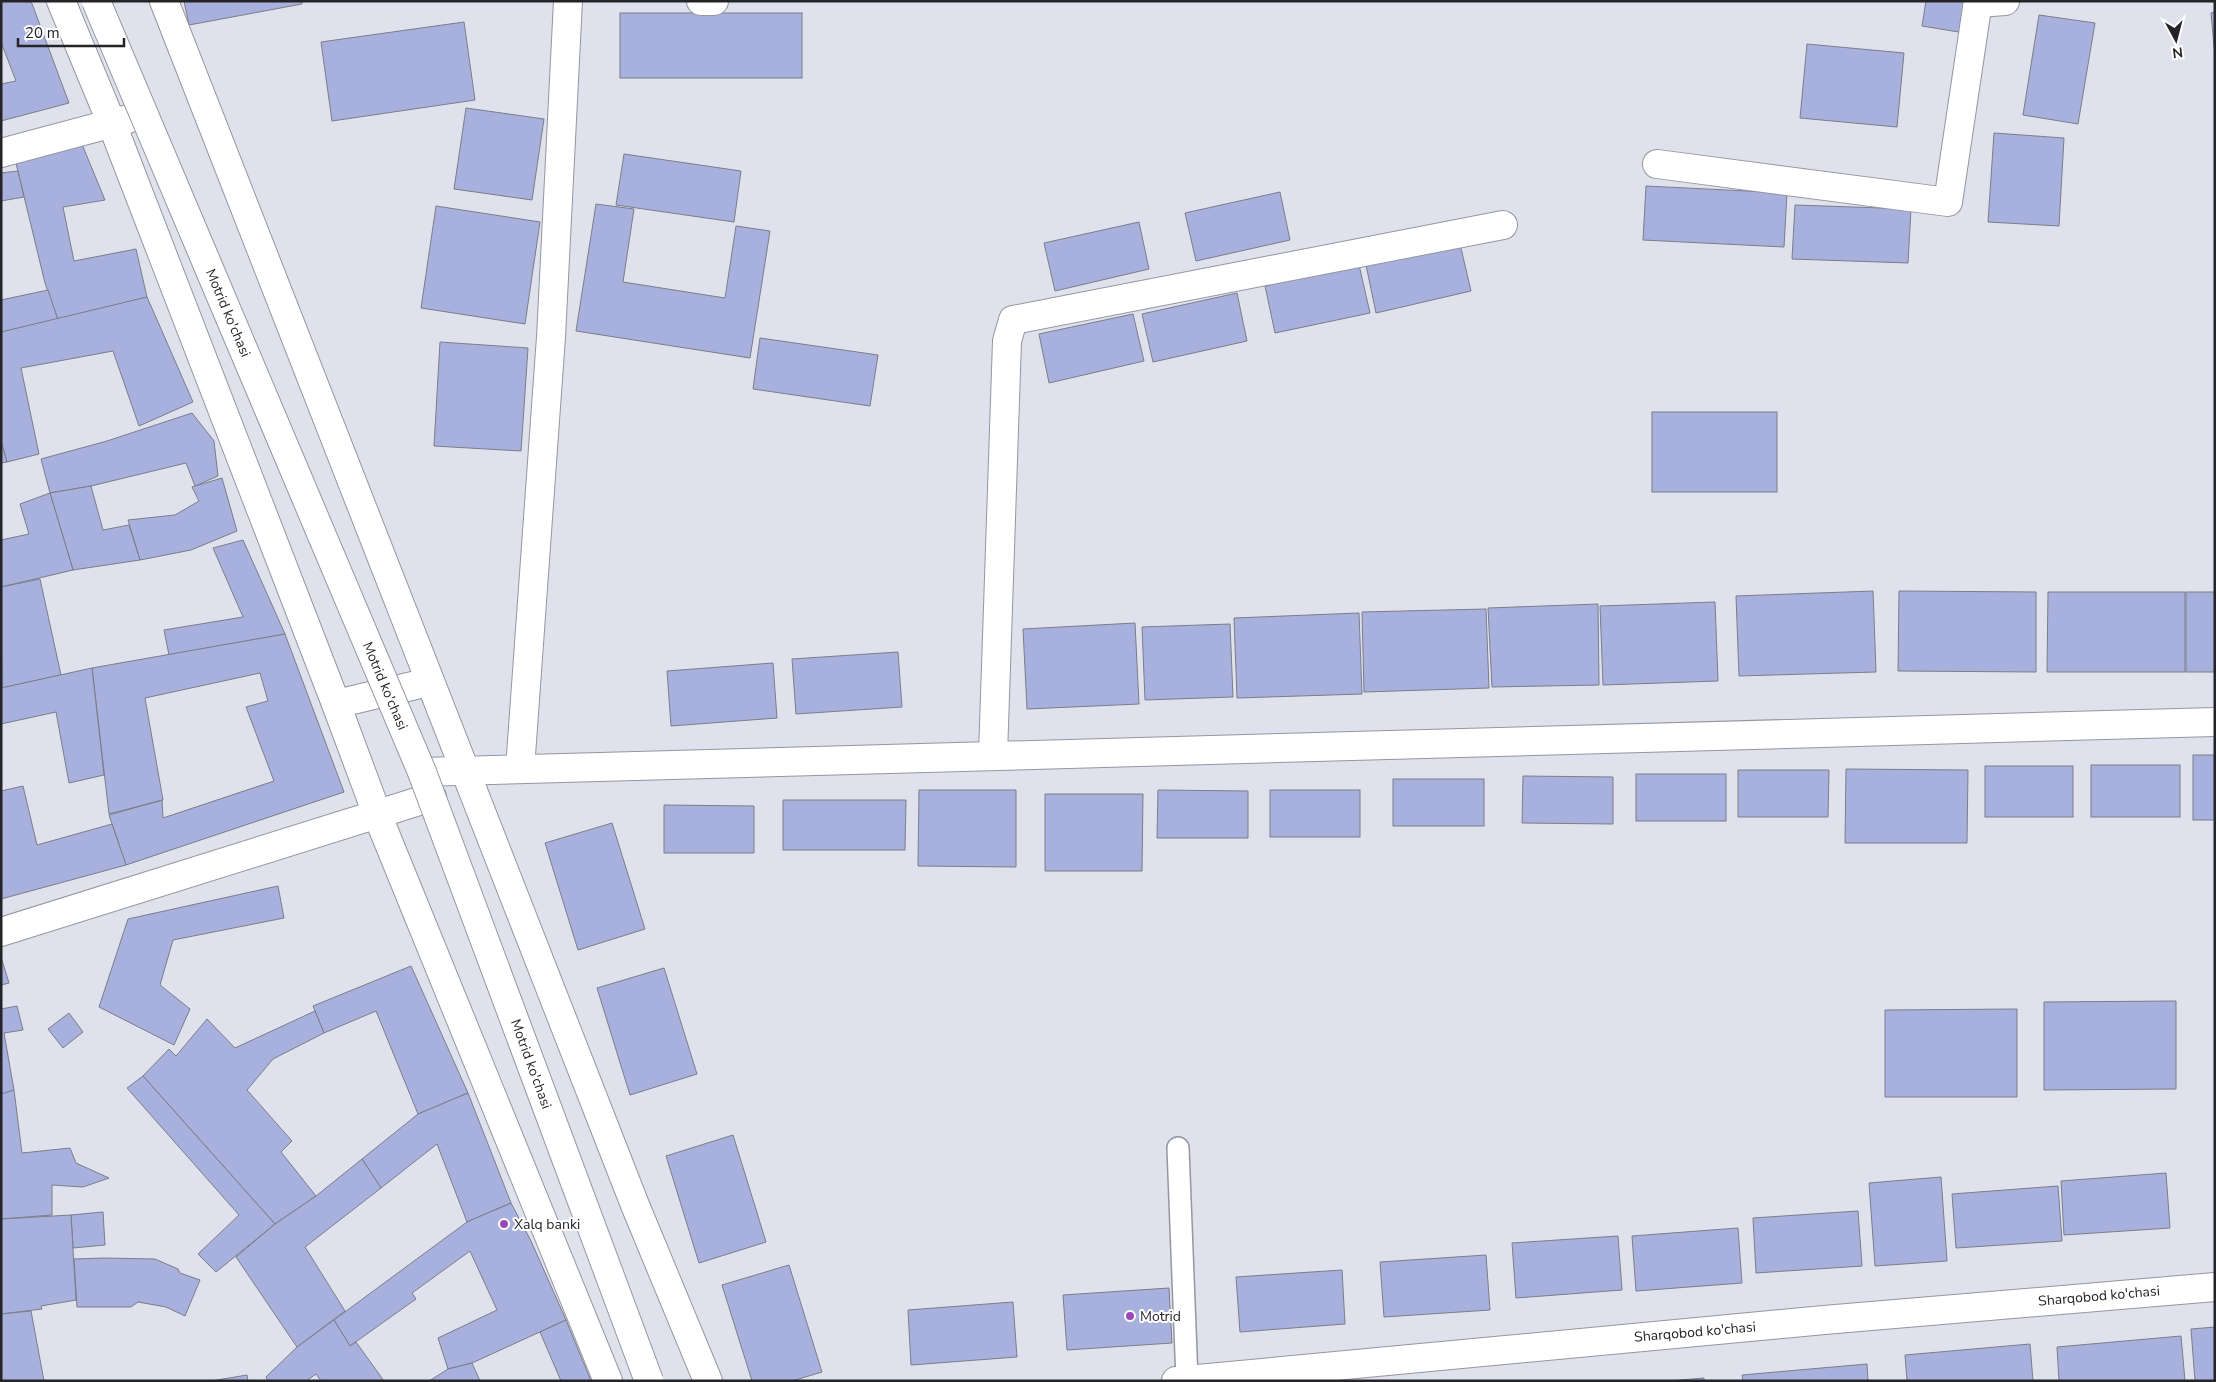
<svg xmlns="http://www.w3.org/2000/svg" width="2216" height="1382" font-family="'Nunito Sans',sans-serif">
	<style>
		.building { fill: #a8b0de; stroke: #7b7d87 }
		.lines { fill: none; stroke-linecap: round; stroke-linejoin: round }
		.lane-casing { stroke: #9496a0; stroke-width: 24 }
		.street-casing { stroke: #9496a0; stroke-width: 30 }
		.lane { stroke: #fff; stroke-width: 21 }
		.street { stroke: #fff; stroke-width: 28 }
		.primary-bridge-casing { stroke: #9496a0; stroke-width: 30; stroke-linecap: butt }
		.primary-bridge { stroke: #fff; stroke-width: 28 }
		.poi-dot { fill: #9b49b8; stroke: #fff; stroke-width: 2 }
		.labels { text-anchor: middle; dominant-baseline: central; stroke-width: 4; stroke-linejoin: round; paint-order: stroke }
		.street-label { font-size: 14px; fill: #242428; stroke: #fff }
		.poi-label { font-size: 14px; fill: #242428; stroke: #fff; text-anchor: start }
	</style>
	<rect width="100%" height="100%" fill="#dfe1ec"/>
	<g class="building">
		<path d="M 1,1 L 31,1 L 69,103 L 1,121 L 1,84 L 16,81 L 1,42 Z"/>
		<path d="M 184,1 L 302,1 L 302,4 L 189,25 Z"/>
		<path d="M 1926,1 L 1983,1 L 1977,35 L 1922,26 Z"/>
		<path d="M 2215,12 L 2215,57 L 2211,13 Z"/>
		<rect x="620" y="13" width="182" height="65"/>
		<path d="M 2039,15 L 2095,23 L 2078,124 L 2023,115 Z"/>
		<path d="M 464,22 L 475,100 L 332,121 L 321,42 Z"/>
		<path d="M 1807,44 L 1904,53 L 1897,127 L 1800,118 Z"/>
		<path d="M 466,108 L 544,119 L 532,200 L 454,189 Z"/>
		<path d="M 1994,133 L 2064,138 L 2059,226 L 1988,222 Z"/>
		<path d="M 79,137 L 105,200 L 63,207 L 74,261 L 136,249 L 147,297 L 58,320 L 45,283 L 14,155 Z"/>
		<path d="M 624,154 L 741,171 L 734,222 L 616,205 Z"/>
		<path d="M 18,171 L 24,197 L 1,201 L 1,173 Z"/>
		<path d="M 1646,186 L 1787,193 L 1784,247 L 1643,240 Z"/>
		<path d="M 1280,192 L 1290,240 L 1196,261 L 1185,213 Z"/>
		<path d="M 596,204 L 634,209 L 623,282 L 725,298 L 736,226 L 770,231 L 750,358 L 576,331 Z"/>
		<path d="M 1795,205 L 1911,209 L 1908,263 L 1792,259 Z"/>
		<path d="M 436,206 L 540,222 L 525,324 L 421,308 Z"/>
		<path d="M 1139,222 L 1149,269 L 1055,291 L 1044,243 Z"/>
		<path d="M 1460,244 L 1471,291 L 1376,313 L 1366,265 Z"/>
		<path d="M 1359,265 L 1370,313 L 1275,333 L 1265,286 Z"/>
		<path d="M 48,290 L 58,320 L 1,332 L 1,300 Z"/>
		<path d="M 1237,293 L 1247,341 L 1153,362 L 1142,314 Z"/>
		<path d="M 147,297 L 193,402 L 139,426 L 113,351 L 21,368 L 39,454 L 7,462 L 1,441 L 1,332 Z"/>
		<path d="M 1133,314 L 1144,361 L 1049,383 L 1039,334 Z"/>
		<path d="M 760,338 L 878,355 L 870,406 L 753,389 Z"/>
		<path d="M 440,342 L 528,348 L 521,451 L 434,446 Z"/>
		<rect x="1652" y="412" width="125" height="80"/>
		<path d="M 192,413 L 214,441 L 218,476 L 195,486 L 186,463 L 91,486 L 50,493 L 41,459 L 107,441 Z"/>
		<path d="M 1,441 L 7,462 L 1,463 Z"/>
		<path d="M 222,478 L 237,531 L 191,550 L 140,560 L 128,520 L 175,515 L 199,501 L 192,487 Z"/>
		<path d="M 91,486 L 103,530 L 129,525 L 140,560 L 73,570 L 50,493 Z"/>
		<path d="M 50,493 L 73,570 L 1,587 L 1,540 L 29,534 L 20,504 Z"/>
		<path d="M 243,540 L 285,634 L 169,655 L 164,630 L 243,617 L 213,548 Z"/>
		<path d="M 40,579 L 61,675 L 2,688 L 1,587 Z"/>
		<path d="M 1873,591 L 1876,672 L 1739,676 L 1736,596 Z"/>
		<path d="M 1899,591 L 2036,592 L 2036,672 L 1898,671 Z"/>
		<path d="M 2048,592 L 2185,592 L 2185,672 L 2047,672 Z"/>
		<rect x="2186" y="592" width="29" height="80"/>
		<path d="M 1715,602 L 1718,681 L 1603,685 L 1600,606 Z"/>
		<path d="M 1598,604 L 1599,685 L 1492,687 L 1488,608 Z"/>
		<path d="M 1486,609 L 1489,688 L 1364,692 L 1362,612 Z"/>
		<path d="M 1359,613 L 1362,694 L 1237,698 L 1234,618 Z"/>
		<path d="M 1135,623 L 1139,704 L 1027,709 L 1023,629 Z"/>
		<path d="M 1230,624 L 1233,697 L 1145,700 L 1142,627 Z"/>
		<path d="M 285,634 L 344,792 L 126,865 L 109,815 L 162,800 L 163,818 L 274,781 L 246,707 L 268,701 L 260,673 L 145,698 L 163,800 L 109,814 L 92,668 Z"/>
		<path d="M 898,652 L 902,707 L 796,714 L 792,659 Z"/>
		<path d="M 773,663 L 777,718 L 671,726 L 667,671 Z"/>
		<path d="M 92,668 L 104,775 L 69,783 L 56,712 L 1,724 L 1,688 Z"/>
		<rect x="2193" y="755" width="22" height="65"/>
		<rect x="2091" y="765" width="89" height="52"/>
		<rect x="1985" y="766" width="88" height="51"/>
		<path d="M 1846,769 L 1968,770 L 1967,843 L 1845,843 Z"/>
		<path d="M 1738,770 L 1829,770 L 1828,817 L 1738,817 Z"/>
		<rect x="1636" y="774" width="90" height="47"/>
		<path d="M 1523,776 L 1613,777 L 1613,824 L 1522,823 Z"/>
		<rect x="1393" y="779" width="91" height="47"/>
		<path d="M 23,786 L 37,845 L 112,824 L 126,865 L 1,899 L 1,791 Z"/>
		<path d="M 919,790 L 1016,790 L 1016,867 L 918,866 Z"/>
		<path d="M 1158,790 L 1248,791 L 1248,838 L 1157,838 Z"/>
		<rect x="1270" y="790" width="90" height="47"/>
		<path d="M 1045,794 L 1143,794 L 1142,871 L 1045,871 Z"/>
		<path d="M 783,800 L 906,800 L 905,850 L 783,850 Z"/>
		<path d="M 664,805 L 754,806 L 754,853 L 664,853 Z"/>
		<path d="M 612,823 L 645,929 L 578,950 L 545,843 Z"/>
		<path d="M 278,886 L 284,918 L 173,940 L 160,985 L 190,1009 L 174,1045 L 99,1007 L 128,919 Z"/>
		<path d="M 1,957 L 9,983 L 1,985 Z"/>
		<path d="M 411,966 L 468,1093 L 418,1114 L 376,1011 L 324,1033 L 313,1006 Z"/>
		<path d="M 664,968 L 697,1074 L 630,1095 L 597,988 Z"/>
		<path d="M 2176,1001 L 2176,1089 L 2044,1090 L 2044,1002 Z"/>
		<path d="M 17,1006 L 23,1030 L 4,1033 L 14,1090 L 1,1095 L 1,1009 Z"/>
		<path d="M 2017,1009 L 2017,1097 L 1885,1097 L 1885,1010 Z"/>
		<path d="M 315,1011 L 324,1033 L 273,1059 L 247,1090 L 292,1141 L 281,1152 L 316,1196 L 275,1224 L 143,1076 L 169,1049 L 176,1056 L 207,1019 L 235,1048 Z"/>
		<path d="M 69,1013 L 83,1032 L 63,1048 L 48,1029 Z"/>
		<path d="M 143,1076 L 275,1224 L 216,1272 L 198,1254 L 239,1215 L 127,1088 Z"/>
		<path d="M 14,1090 L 22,1153 L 70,1148 L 76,1163 L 109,1178 L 83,1187 L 52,1185 L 52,1215 L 1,1219 L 1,1094 Z"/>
		<path d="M 468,1093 L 511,1203 L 467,1222 L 437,1144 L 381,1188 L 362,1159 L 418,1114 Z"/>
		<path d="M 733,1135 L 766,1242 L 699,1263 L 666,1156 Z"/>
		<path d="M 362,1159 L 381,1188 L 305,1247 L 345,1311 L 297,1347 L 236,1257 L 275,1224 L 316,1196 Z"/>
		<path d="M 2166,1173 L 2170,1228 L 2064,1235 L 2061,1181 Z"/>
		<path d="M 1941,1177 L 1947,1261 L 1875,1266 L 1869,1183 Z"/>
		<path d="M 2058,1186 L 2062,1241 L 1956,1248 L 1952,1194 Z"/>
		<path d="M 511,1203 L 531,1241 L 566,1320 L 472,1363 L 448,1369 L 438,1338 L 497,1310 L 470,1251 L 412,1293 L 416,1299 L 350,1346 L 334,1320 L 467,1222 Z"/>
		<path d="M 1858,1211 L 1862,1266 L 1756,1273 L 1753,1218 Z"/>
		<path d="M 103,1212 L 105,1245 L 73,1248 L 71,1215 Z"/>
		<path d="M 71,1215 L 76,1300 L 41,1306 L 42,1309 L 1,1314 L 1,1219 Z"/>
		<path d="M 1738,1228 L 1742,1283 L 1636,1291 L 1632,1236 Z"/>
		<path d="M 1618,1236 L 1622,1290 L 1516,1298 L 1512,1243 Z"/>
		<path d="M 1486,1255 L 1490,1310 L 1384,1317 L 1380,1262 Z"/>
		<path d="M 104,1258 L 155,1259 L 178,1269 L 180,1273 L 200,1280 L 185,1316 L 166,1307 L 138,1302 L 131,1307 L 77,1307 L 74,1259 Z"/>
		<path d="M 789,1265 L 822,1372 L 792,1381 L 752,1381 L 722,1285 Z"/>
		<path d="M 1342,1270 L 1345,1324 L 1240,1332 L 1236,1277 Z"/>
		<path d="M 1169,1288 L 1172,1343 L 1067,1350 L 1063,1295 Z"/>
		<path d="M 1013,1302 L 1017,1357 L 911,1365 L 908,1310 Z"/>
		<path d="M 31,1311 L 44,1381 L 1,1381 L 1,1314 Z"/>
		<path d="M 334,1320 L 350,1346 L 356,1342 L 384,1381 L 321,1381 L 316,1374 L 306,1381 L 268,1381 L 266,1377 L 297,1347 Z"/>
		<path d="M 566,1320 L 591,1381 L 561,1381 L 540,1332 Z"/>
		<path d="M 2215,1327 L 2215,1381 L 2195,1381 L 2191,1329 Z"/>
		<path d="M 2181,1336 L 2185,1381 L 2059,1381 L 2057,1347 Z"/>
		<path d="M 2030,1344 L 2033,1381 L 1907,1381 L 1905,1355 Z"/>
		<path d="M 472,1363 L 480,1381 L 429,1381 L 448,1369 Z"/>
		<path d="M 1867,1364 L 1868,1381 L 1743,1381 L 1742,1375 Z"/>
		<path d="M 247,1375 L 248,1381 L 211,1381 Z"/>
		<path d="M 1704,1378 L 1704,1381 L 1668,1381 Z"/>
	</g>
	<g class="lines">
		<defs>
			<path id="lane" d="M 1178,1148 L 1187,1380"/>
			<g id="street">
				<path d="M 61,1 L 112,124 L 336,704 L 377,814 L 608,1381"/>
				<path d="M 164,1 L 635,1205 L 708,1381"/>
				<path d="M 701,1 L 714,1"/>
				<path d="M 1978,3 L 2005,1"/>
				<path d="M 1,153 L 128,119"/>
				<path d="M 1657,164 L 1948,202 L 1978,1"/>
				<path d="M 336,704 L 429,682"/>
				<path d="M 993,755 L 1007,341 L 1013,320 L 1503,225"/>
				<path d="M 520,769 L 551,337 L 568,1"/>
				<path d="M 422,772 L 2215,722"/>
				<path d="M 1,932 L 432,797"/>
				<path d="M 1176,1381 L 1824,1320 L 2215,1287"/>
			</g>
		</defs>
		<use href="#lane" class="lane-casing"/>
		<use href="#street" class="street-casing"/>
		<use href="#lane" class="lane"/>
		<use href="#street" class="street"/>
		<defs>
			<path id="primary-bridge" d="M 96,1 L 422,772 L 649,1381"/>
		</defs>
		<use href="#primary-bridge" class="primary-bridge-casing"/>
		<use href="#primary-bridge" class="primary-bridge"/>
	</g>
	<g class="poi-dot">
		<circle cx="504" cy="1224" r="5"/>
		<circle cx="1130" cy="1316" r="5"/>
	</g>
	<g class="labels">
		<g class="street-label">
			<text transform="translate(228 313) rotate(67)">Motrid ko'chasi</text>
			<text transform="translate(385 686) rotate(67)">Motrid ko'chasi</text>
			<text transform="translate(531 1064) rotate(70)">Motrid ko'chasi</text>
			<text transform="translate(2099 1296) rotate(-5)">Sharqobod ko'chasi</text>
			<text transform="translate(1695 1332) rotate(-5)">Sharqobod ko'chasi</text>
		</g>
		<g class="poi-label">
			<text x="514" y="1224">Xalq banki</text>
			<text x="1140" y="1316">Motrid</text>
		</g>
	</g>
	<rect width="2216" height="1382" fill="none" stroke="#242428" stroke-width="5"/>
	<g transform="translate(2176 40) rotate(173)" stroke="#ffffff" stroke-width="4" paint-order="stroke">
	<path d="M0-4L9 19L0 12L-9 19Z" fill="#242428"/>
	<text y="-8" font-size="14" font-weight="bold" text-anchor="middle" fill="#242428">N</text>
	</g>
	<path d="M18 38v8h106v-8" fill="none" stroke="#242428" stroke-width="2.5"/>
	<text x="25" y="38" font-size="15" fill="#242428" stroke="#ffffff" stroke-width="4" paint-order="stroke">20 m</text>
</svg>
